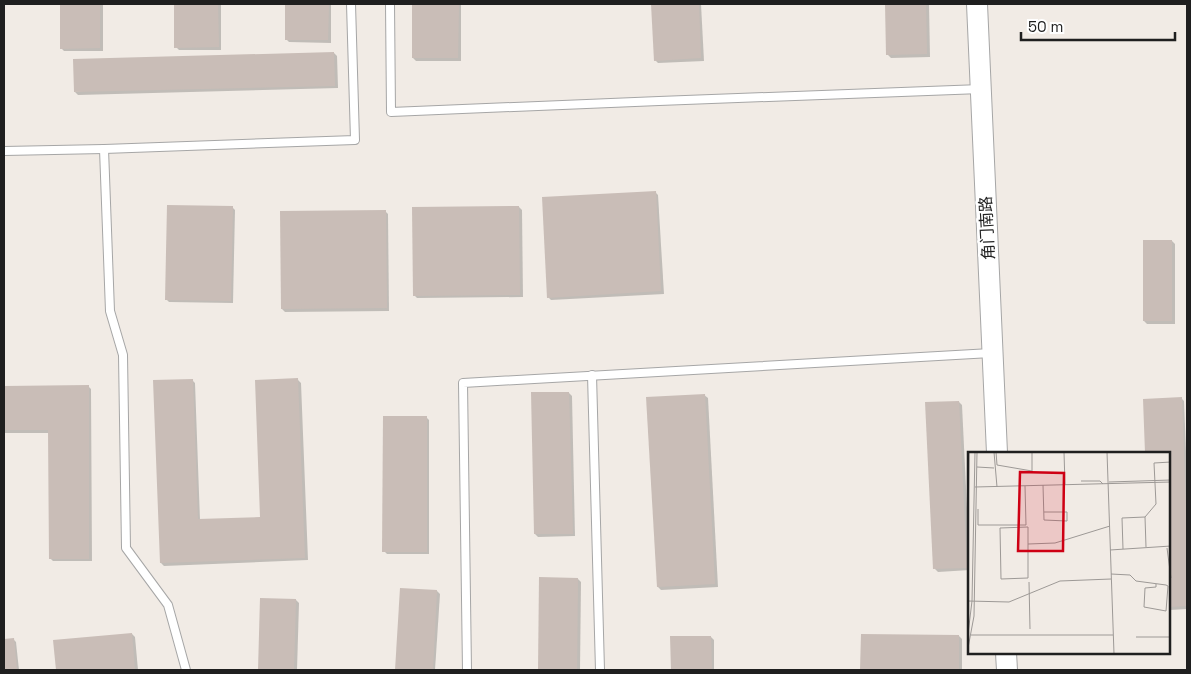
<svg xmlns="http://www.w3.org/2000/svg" width="1191" height="674" font-family="'Space Grotesk','Noto Sans SC',sans-serif">
	<style>
		.shadow { fill: #0003 }
		.building { fill: #c9bdb7 }
		.lines { fill: none; stroke-linecap: round; stroke-linejoin: round }
		.service-casing { stroke: #a6a6a6; stroke-width: 10 }
		.tertiary-casing { stroke: #a6a6a6; stroke-width: 22 }
		.service { stroke: #fff; stroke-width: 8 }
		.tertiary { stroke: #fff; stroke-width: 20 }
		.labels { text-anchor: middle; dominant-baseline: central; stroke-width: 5; stroke-linejoin: round; paint-order: stroke }
		.street-label { font-size: 16px; fill: #1f1f1f; stroke: #fff }
		.inset-road { fill: none; stroke: #9d9996; stroke-width: 1 }
		.view { fill: #ce0014; fill-opacity: 0.15; stroke: #ce0014; stroke-width: 2.5 }
		.inset-edge { fill: none; stroke: #1f1f1f; stroke-width: 2.5 }
	</style>
	<rect width="100%" height="100%" fill="#f1ebe5"/>
	<g class="shadow">
		<path d="M 61,4 L 103,4 L 103,51 L 64,51 L 61,48 Z"/>
		<path d="M 175,4 L 221,4 L 221,50 L 179,50 L 176,47 Z"/>
		<path d="M 286,4 L 331,4 L 331,43 L 289,42 L 286,39 Z"/>
		<path d="M 414,4 L 461,4 L 461,61 L 416,61 L 413,58 Z"/>
		<path d="M 653,4 L 701,4 L 704,61 L 658,63 L 655,60 Z"/>
		<path d="M 887,4 L 929,4 L 930,57 L 891,58 L 888,55 Z"/>
		<path d="M 334,53 L 337,56 L 338,88 L 78,95 L 75,92 Z"/>
		<path d="M 655,192 L 658,195 L 664,294 L 551,300 L 548,297 Z"/>
		<path d="M 232,207 L 235,210 L 233,303 L 169,302 L 166,299 Z"/>
		<path d="M 519,207 L 522,210 L 523,297 L 417,298 L 414,295 Z"/>
		<path d="M 385,211 L 388,214 L 389,311 L 285,312 L 282,309 Z"/>
		<path d="M 1172,241 L 1175,244 L 1175,324 L 1147,324 L 1144,321 Z"/>
		<path d="M 192,380 L 195,383 L 200,520 L 261,518 L 298,380 L 301,383 L 308,560 L 164,566 L 161,563 Z"/>
		<path d="M 88,386 L 91,389 L 92,561 L 53,561 L 50,558 L 50,433 L 4,433 L 4,387 Z"/>
		<path d="M 569,393 L 572,396 L 575,536 L 538,537 L 535,534 Z"/>
		<path d="M 704,395 L 708,398 L 718,587 L 661,590 L 658,587 Z"/>
		<path d="M 1181,398 L 1184,401 L 1187,477 L 1187,609 L 1170,610 L 1170,453 Z"/>
		<path d="M 959,402 L 962,405 L 970,570 L 938,572 L 935,569 Z"/>
		<path d="M 426,417 L 429,420 L 429,554 L 387,554 L 384,551 Z"/>
		<path d="M 540,579 L 578,579 L 581,582 L 580,670 L 539,670 Z"/>
		<path d="M 401,590 L 437,591 L 440,594 L 435,670 L 396,670 Z"/>
		<path d="M 261,599 L 296,600 L 299,603 L 297,670 L 260,670 Z"/>
		<path d="M 132,634 L 135,637 L 138,670 L 57,670 L 54,641 Z"/>
		<path d="M 862,636 L 959,636 L 962,639 L 962,670 L 862,670 Z"/>
		<path d="M 711,637 L 714,640 L 714,670 L 672,670 L 672,638 Z"/>
		<path d="M 13,639 L 16,642 L 19,670 L 4,670 L 4,640 Z"/>
	</g>
	<g class="building">
		<path d="M 60,4 L 100,4 L 100,48 L 60,49 Z"/>
		<path d="M 174,4 L 218,4 L 219,47 L 174,48 Z"/>
		<path d="M 285,4 L 329,4 L 328,40 L 285,40 Z"/>
		<path d="M 412,4 L 459,4 L 458,58 L 412,58 Z"/>
		<path d="M 651,4 L 699,4 L 701,58 L 654,61 Z"/>
		<path d="M 885,4 L 926,4 L 927,54 L 886,55 Z"/>
		<path d="M 334,52 L 335,86 L 74,92 L 73,59 Z"/>
		<path d="M 656,191 L 661,291 L 547,298 L 542,197 Z"/>
		<path d="M 167,205 L 233,206 L 231,301 L 165,300 Z"/>
		<path d="M 519,206 L 520,295 L 413,296 L 412,207 Z"/>
		<path d="M 386,210 L 387,308 L 281,309 L 280,211 Z"/>
		<rect x="1143" y="240" width="29" height="81"/>
		<path d="M 298,378 L 305,558 L 160,563 L 153,380 L 193,379 L 198,519 L 260,517 L 255,380 Z"/>
		<path d="M 89,385 L 89,559 L 49,559 L 48,430 L 4,430 L 4,386 Z"/>
		<path d="M 531,392 L 569,392 L 573,534 L 534,534 Z"/>
		<path d="M 705,394 L 715,584 L 657,587 L 646,397 Z"/>
		<path d="M 1182,397 L 1187,535 L 1187,606 L 1170,607 L 1170,453 L 1145,453 L 1143,399 Z"/>
		<path d="M 959,401 L 967,568 L 933,569 L 925,402 Z"/>
		<path d="M 383,416 L 427,416 L 427,552 L 382,552 Z"/>
		<path d="M 539,577 L 578,578 L 577,670 L 538,670 Z"/>
		<path d="M 400,588 L 437,590 L 433,670 L 395,670 Z"/>
		<path d="M 260,598 L 296,599 L 294,670 L 258,670 Z"/>
		<path d="M 132,633 L 135,670 L 56,670 L 53,640 Z"/>
		<path d="M 861,634 L 959,635 L 959,670 L 860,670 Z"/>
		<path d="M 670,636 L 711,636 L 712,670 L 671,670 Z"/>
		<path d="M 14,638 L 17,670 L 4,670 L 4,639 Z"/>
	</g>
	<g class="lines">
		<defs>
			<g id="service">
				<path d="M 390,4 L 391,112 L 659,101 L 981,89"/>
				<path d="M 104,149 L 110,311 L 123,355 L 126,548 L 168,605 L 186,670"/>
				<path d="M 4,151 L 104,149 L 355,140 L 351,4"/>
				<path d="M 592,375 L 600,670"/>
				<path d="M 467,670 L 463,383 L 991,353"/>
			</g>
			<g id="tertiary">
				<path d="M 977,4 L 997,453"/>
				<path d="M 1006,653 L 1007,670"/>
			</g>
		</defs>
		<use href="#service" class="service-casing"/>
		<use href="#tertiary" class="tertiary-casing"/>
		<use href="#service" class="service"/>
		<use href="#tertiary" class="tertiary"/>
	</g>
	<g class="labels">
		<g class="street-label">
			<text transform="translate(987 228) rotate(-93)">角门南路</text>
		</g>
	</g>
	<g transform="translate(968 452)">
		<rect width="202" height="202" fill="#f1ebe5"/>
		<path class="inset-road" d="M 26,0 L 29,35M 28,0 L 29,13 L 64,19 L 64,0M 96,0 L 97,33M 139,0 L 146,202M 9,15 L 26,16M 113,29 L 132,29 L 135,32M 141,30 L 203,28M 75,33 L 76,68 L 99,69 L 99,60 L 76,60M 7,35 L 203,30M 10,57 L 10,73 L 58,73 L 57,34M 177,65 L 178,95M 0,85 L 1,0M 60,92 L 60,75 L 32,76 L 33,127 L 60,126 L 60,92 L 87,91 L 142,74M 199,96 L 203,126M 155,97 L 154,66 L 177,65 L 188,52 L 186,11 L 203,10M 142,98 L 203,94M 143,122 L 162,123 L 168,129 L 198,133 L 200,134 L 198,159 L 176,155 L 177,136 L 188,135 L 188,132M 61,130 L 62,177M 0,149 L 41,150 L 92,129 L 143,127M 0,182 L 4,149 L 7,0M 3,183 L 145,183M 168,185 L 202,185M 0,196 L 6,164 L 9,0M 202,202 L 202,171"/>
		<path class="view" d="M 52,20 L 96,21 L 95,99 L 50,99 Z"/>
		<rect width="202" height="202" class="inset-edge"/>
	</g>
	<rect width="1191" height="674" fill="none" stroke="#1f1f1f" stroke-width="10"/>
	<path d="M1021 32v8h154v-8" fill="none" stroke="#1f1f1f" stroke-width="2.5"/>
	<text x="1028" y="32" font-size="15" fill="#1f1f1f" stroke="#ffffff" stroke-width="4" paint-order="stroke">50 m</text>
</svg>
